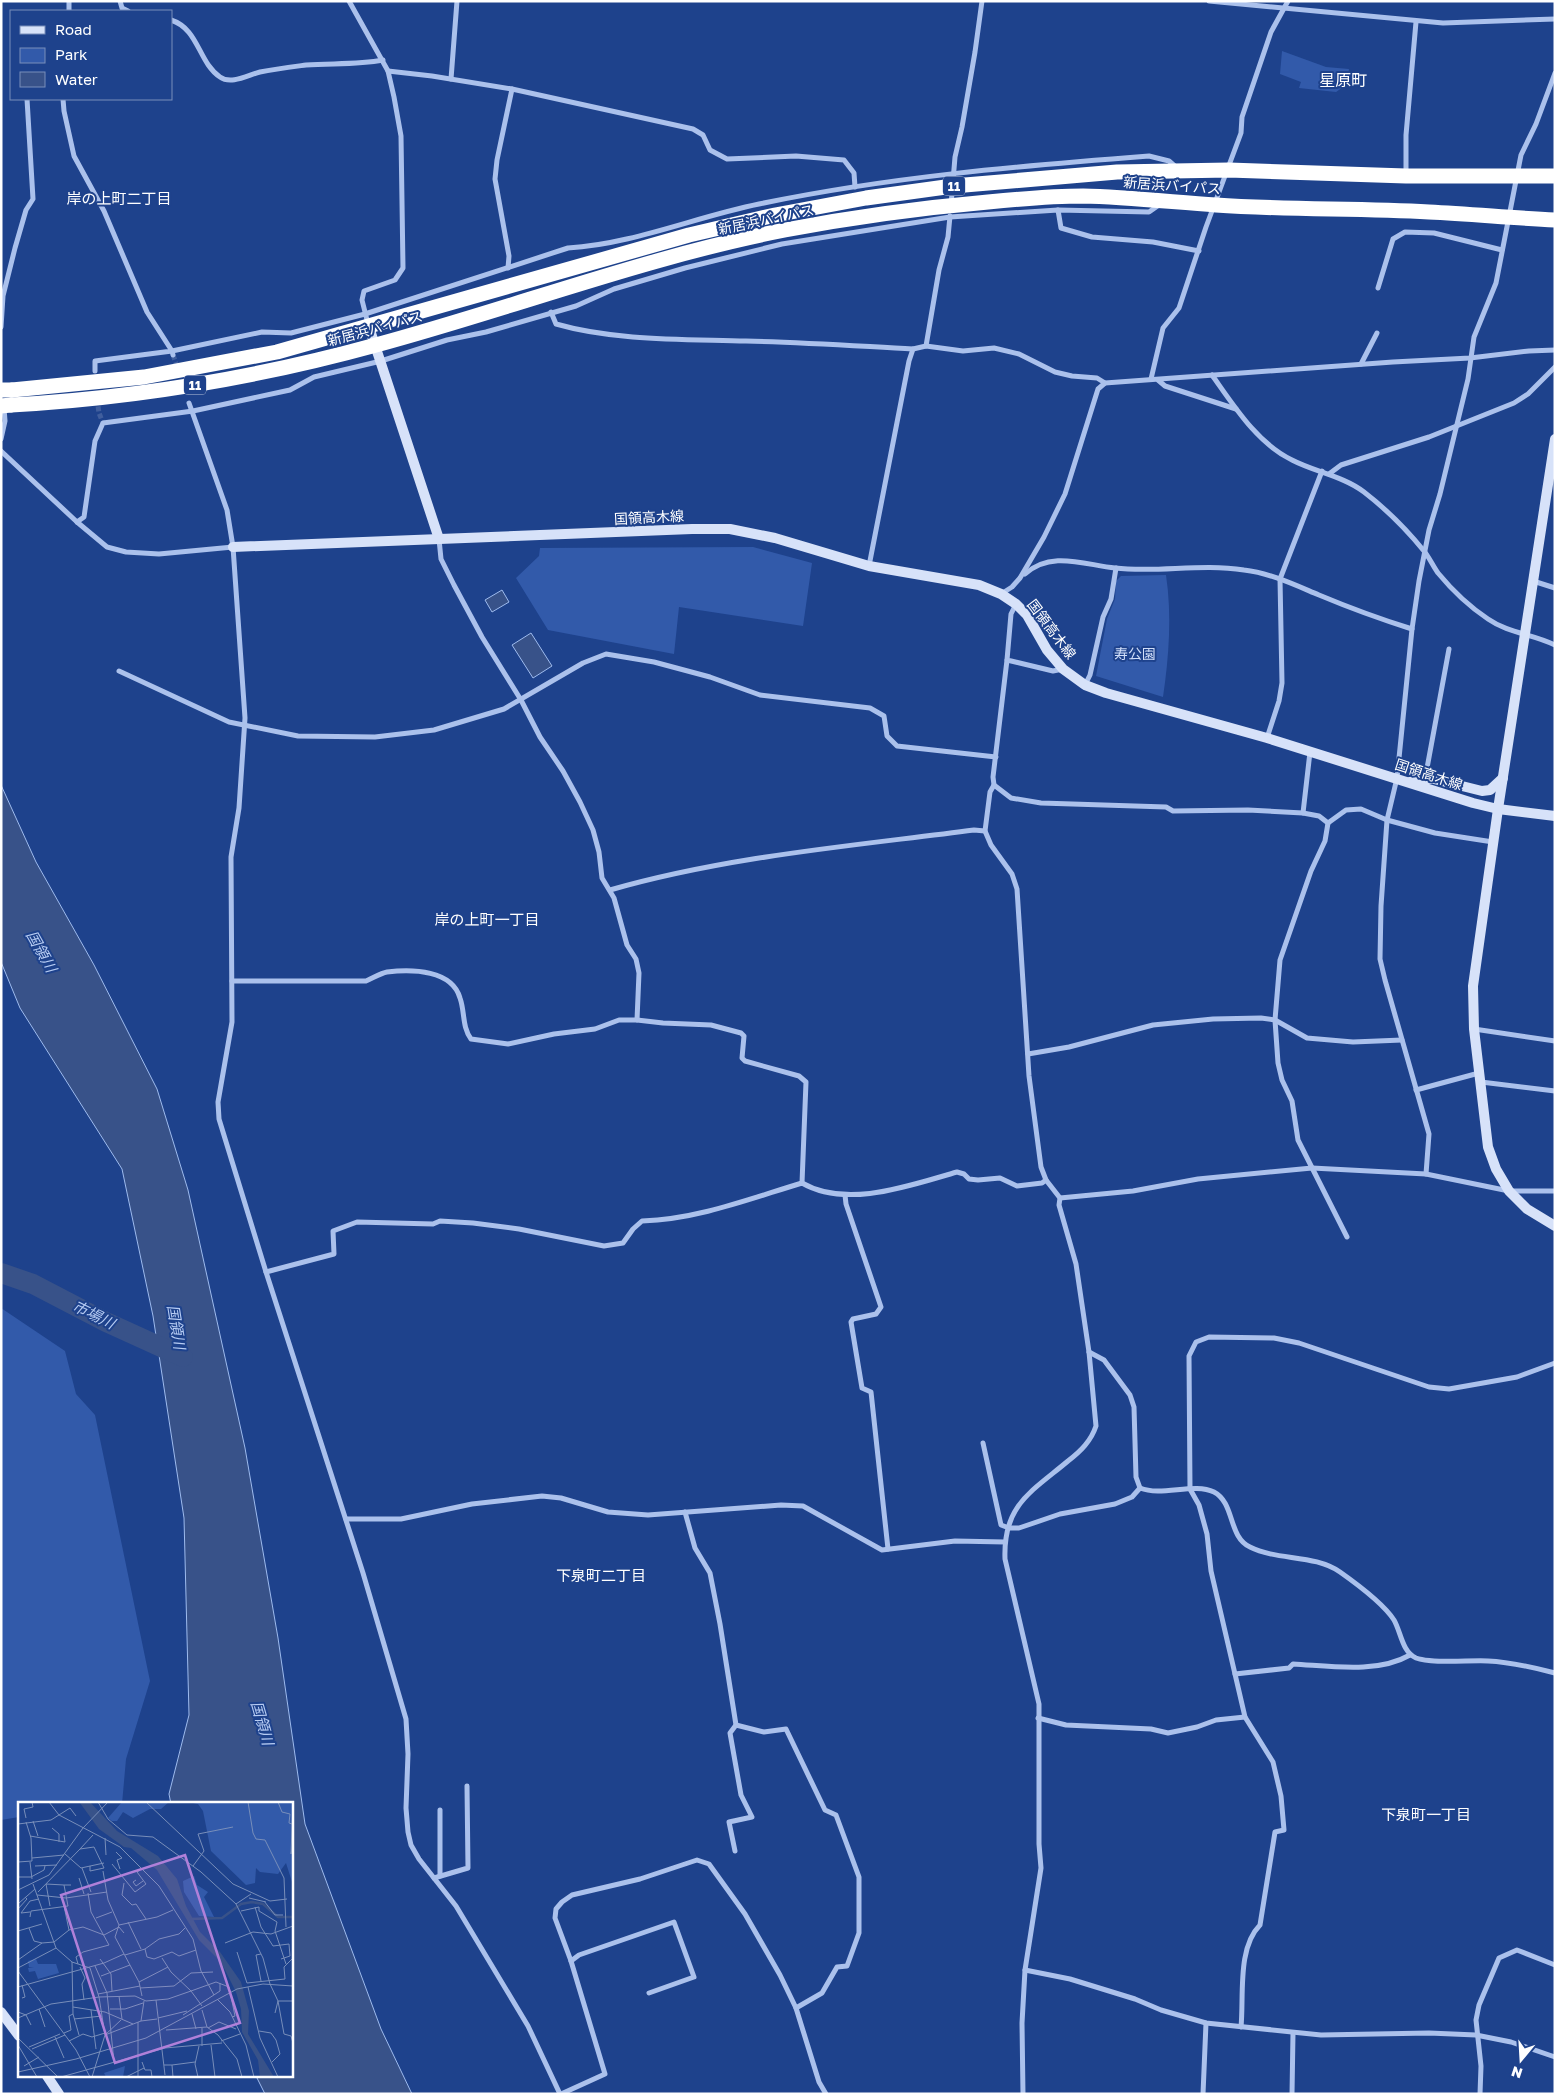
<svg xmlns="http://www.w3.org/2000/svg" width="1556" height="2095" font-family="'Golos Text','Noto Sans JP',sans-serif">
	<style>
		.green { fill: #325aaa }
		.water { fill: #385289; stroke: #9ebbee }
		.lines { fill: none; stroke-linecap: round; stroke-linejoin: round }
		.river { stroke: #385289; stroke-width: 20 }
		.street-tunnel { stroke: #405e9d; stroke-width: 5; stroke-dasharray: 5 2.5; stroke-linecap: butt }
		.street { stroke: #abc1ec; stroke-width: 5 }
		.secondary { stroke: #d7e2f9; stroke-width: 10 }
		.highway { stroke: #fff; stroke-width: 15 }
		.highway-bridge { stroke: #fff; stroke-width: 15 }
		.labels { text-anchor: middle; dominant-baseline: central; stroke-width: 4; stroke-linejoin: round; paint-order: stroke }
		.shield { fill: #1e428c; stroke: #bcc6dc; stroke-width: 1 }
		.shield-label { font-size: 12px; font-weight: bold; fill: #fff }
		.street-label { font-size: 14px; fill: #fff; stroke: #1e428c }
		.park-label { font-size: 14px; fill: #d0def9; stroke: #1e428c }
		.neighbourhood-label { font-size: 15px; fill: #fff; stroke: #1e428c }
		.water-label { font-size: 15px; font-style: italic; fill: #b7ccf3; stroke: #1e428c }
		.quarter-label { font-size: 16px; fill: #fff; stroke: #1e428c }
		.inset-river { fill: none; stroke: #385289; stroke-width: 2.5 }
		.inset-road { fill: none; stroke: #788eba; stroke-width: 1 }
		.view { fill: #b080d9; fill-opacity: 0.15; stroke: #b080d9; stroke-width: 2.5 }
		.inset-edge { fill: none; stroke: #fff; stroke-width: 2.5 }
	</style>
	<rect width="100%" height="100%" fill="#1e428c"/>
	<g class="green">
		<path d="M 1282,51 L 1326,67 L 1349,69 L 1346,85 L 1336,92 L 1299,88 L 1301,82 L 1280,74 Z"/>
		<path d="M 753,547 L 812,563 L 803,626 L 679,607 L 674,654 L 548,630 L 516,578 L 539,556 L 540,548 Z"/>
		<path d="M 1166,575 C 1172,615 1169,657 1163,697 L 1096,676 L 1107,619 L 1115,599 L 1116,581 L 1121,576 Z"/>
		<path d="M 1,1308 L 65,1351 L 76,1394 L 95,1415 L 150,1681 L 126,1759 L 122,1804 L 19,1804 L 19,1817 L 1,1820 Z"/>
	</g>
	<g class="water">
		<path d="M 502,590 L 509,602 L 492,612 L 485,600 Z"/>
		<path d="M 531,633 L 552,666 L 533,678 L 512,645 Z"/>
		<path d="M 1,785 L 36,862 L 94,965 L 157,1089 L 188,1190 L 245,1448 L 278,1638 L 305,1824 L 381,2029 L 412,2094 L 265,2094 L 256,2076 L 291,2076 L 291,1804 L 171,1804 L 169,1794 L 189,1715 L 184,1518 L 153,1316 L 122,1169 L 20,1008 L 1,962 Z"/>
	</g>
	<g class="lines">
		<path class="river" d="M 1,1273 L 33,1284 L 106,1322 L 183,1357"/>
		<g class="street-tunnel">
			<path d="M 173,355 L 178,369"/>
			<path d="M 97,399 L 99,413 L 103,423"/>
		</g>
		<g class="street">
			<path d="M 120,1 L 122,8 L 128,11"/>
			<path d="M 349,1 L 388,71 L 394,97 L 401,136 L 403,268 L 395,280 L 364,291 L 362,300 L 368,324"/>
			<path d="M 1209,1 L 1443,23 L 1555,19"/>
			<path d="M 69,11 L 69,1"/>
			<path d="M 171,20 C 199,29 198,62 220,77 C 231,85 248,75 260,72 C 275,69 291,67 306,65 C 332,63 357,65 383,60"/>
			<path d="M 388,71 L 432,76 L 512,89 L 693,129 L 703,135 L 710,150 L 727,159 L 796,156 L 844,160 L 854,173 L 855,187"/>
			<path d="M 451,79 L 457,1"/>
			<path d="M 63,99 L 64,111 L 74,156 L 104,211 L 147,312 L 172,351 L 95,361 L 95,371"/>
			<path d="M 1406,173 L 1406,135 L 1416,22"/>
			<path d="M 951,205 L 955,157 L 962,127 L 975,52 L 982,1"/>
			<path d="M 1058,210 L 1061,228 L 1092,237 L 1153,242 L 1199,251"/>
			<path d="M 508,268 L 509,256 L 495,179 L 497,160 L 512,89"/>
			<path d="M 1378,288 L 1393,239 L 1405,232 L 1434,233 L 1502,250"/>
			<path d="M 551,312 L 556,324 C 615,341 684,339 746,341 C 802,342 857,346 913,349"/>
			<path d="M 1,327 L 3,296 L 15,248 L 26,210 L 33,199 L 27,99"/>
			<path d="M 926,346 L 963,351 L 994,348 L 1019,354 L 1055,372 L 1072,376 L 1097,378 L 1105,383"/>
			<path d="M 173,355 L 172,351 L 262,332 L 291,333 L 365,314 L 568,248 C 633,244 695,217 759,204 C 888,177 1019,166 1149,156 L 1169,161 L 1177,168"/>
			<path d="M 1361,364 L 1377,333"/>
			<path d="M 1212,375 C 1234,406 1257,443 1292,460 C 1315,472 1343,476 1364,492 C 1386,509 1407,530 1424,551 C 1429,557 1433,566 1438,573 C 1452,590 1470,607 1488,619 C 1508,633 1533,634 1555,645"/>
			<path d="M 1151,379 L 1163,328 L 1179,308 L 1206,227 L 1241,133 L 1242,117 L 1271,32 L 1288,1"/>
			<path d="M 1158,380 L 1165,386 L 1236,409"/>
			<path d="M 189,403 L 227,510 L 233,547 L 245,718 L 239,808 L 231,857 L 232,1022 L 218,1102 L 219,1119 L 266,1272 L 363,1573 L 406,1719 L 408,1754 L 406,1808 L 408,1832 L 411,1845 L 419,1859 L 456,1906 L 528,2026 L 560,2094"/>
			<path d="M 1,439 L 5,421 L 4,408"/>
			<path d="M 1,451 L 77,522 L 107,547 L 126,552 L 159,554 L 233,547"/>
			<path d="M 1329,474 L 1341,465 L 1429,437 L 1514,403 L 1528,394 L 1555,367"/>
			<path d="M 77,522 L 84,517 L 95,441 L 103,423 L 193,411 L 290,390 L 314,377 L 381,361 L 447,340 L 486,332 L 576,306 L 614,289 L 685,268 L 782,244 L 950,217 L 1058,210 L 1149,212 L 1159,205"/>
			<path d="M 439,539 L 441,559 L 454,585 L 482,637 L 521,700 L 540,737 L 563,771 L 580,802 L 593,830 L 599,852 L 602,878 L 614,898 L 627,945 L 636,959 L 639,973 L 637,1020"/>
			<path d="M 869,566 L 909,361 L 913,349 L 926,346 L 939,270 L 948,237 L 950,216"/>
			<path d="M 1025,574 C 1051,550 1085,565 1115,568 C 1158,573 1201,563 1244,570 C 1270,573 1295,585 1319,595 C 1350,608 1380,619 1412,629"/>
			<path d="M 1533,581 L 1555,588"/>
			<path d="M 1001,594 L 1012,587 L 1020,578 L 1044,537 L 1065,494 L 1098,389 L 1105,383 L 1393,362 L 1470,358 L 1529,351 L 1555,350"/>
			<path d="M 1016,604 L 1011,614 L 1007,660 L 1053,671 L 1063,669"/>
			<path d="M 1007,660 L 993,777 L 994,785 L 990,792 L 985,831 L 991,845 L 1012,874 L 1017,889 L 1029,1076 L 1041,1167 L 1046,1180 L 1060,1198 L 1059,1205 L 1076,1264 L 1089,1352 L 1096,1426 C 1091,1441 1081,1451 1068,1461 C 1031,1492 1003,1505 1005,1559 L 1039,1704 L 1039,1844 L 1041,1868 L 1025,1970 L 1022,2023 L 1023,2094"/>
			<path d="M 119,671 L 229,722 L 298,736 L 375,737 L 434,730 L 504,709 L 583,663 L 606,654 L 654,662 L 710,677 L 760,695 L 870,708 L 884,716 L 887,736 L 897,746 L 996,757"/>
			<path d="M 1085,685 L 1090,675 L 1103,617 L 1111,599 L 1116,568"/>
			<path d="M 1267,738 L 1279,701 L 1282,683 L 1280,579 L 1322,471"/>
			<path d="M 1425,779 L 1449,649"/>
			<path d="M 994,785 L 1011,798 L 1041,803 L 1166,807 L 1173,811 L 1248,810 L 1303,813 L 1319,816 L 1328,823 L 1346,810 L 1361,809 L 1387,820 L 1435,833 L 1493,842"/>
			<path d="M 1303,813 L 1310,752"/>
			<path d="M 1328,823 L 1325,841 L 1311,871 L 1280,960 L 1275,1020 L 1278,1063 L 1282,1080 L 1292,1101 L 1298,1140 L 1347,1237"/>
			<path d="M 610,890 C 729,856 852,846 974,830 L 985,831"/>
			<path d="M 232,981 L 366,981 C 373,978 381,973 387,972 C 413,969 452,970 460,998 C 465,1012 462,1027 471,1039 L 508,1044 L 554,1034 L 595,1029 L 619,1020 L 637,1020 L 663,1023 L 711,1025 L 741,1033 L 744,1036 L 742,1058 L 745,1061 L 799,1076 L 806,1082 L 802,1183"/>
			<path d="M 1474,1029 L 1555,1041"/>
			<path d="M 1028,1054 L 1069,1047 L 1153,1025 L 1213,1019 L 1261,1018 L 1275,1020 L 1307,1038 L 1353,1042 L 1402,1040"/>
			<path d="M 1481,1082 L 1555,1091"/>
			<path d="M 1416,1090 L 1479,1073"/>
			<path d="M 1426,1174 L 1429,1134 L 1385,980 L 1380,959 L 1381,906 L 1387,820 L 1397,778 L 1412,629 L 1419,581 L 1429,530 L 1440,494 L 1468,379 L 1474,337 L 1496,283 L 1521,155 L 1536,124 L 1555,73"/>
			<path d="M 845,1195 L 846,1204 L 881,1307 L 876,1314 L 853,1319 L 851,1322 L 862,1388 L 871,1392 L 888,1549"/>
			<path d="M 1060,1198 L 1133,1191 L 1198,1179 L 1312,1168 L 1426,1174 L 1509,1191 L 1555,1191"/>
			<path d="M 266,1272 L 334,1254 L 333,1231 L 357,1222 L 433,1224 L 440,1221 L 473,1223 L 519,1229 L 604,1246 L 623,1243 L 633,1229 L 642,1221 C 698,1219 749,1199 802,1183 C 847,1209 911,1185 957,1172 L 964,1174 L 969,1179 L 978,1180 L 1000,1178 L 1017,1186 L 1042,1183 L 1046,1180"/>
			<path d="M 1089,1352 L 1104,1360 L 1130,1395 L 1134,1407 L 1136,1477 L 1140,1488"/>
			<path d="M 983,1443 L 1001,1525 L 1009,1528 L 1019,1528 L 1060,1514 L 1115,1504 L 1132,1497 L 1140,1488 C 1162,1497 1194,1482 1214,1492 C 1235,1503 1228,1537 1250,1547 C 1278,1561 1314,1554 1340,1572 C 1357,1584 1383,1603 1394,1620 C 1401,1632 1402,1652 1416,1658 C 1432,1664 1469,1660 1488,1661 C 1511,1662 1532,1667 1555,1673"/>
			<path d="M 685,1512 L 695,1548 L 710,1573 L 720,1624 L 736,1725 L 764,1732 L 786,1729 L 825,1810 L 836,1815 L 859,1877 L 859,1933 L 847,1966 L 837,1967 L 822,1993 L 796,2008"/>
			<path d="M 346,1519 L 401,1519 L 472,1504 L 542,1496 L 561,1498 L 608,1512 L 648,1515 L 781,1505 L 803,1506 L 882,1550 L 955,1541 L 1005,1542"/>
			<path d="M 1235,1674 L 1289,1668 L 1293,1664 C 1330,1666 1377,1674 1410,1655"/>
			<path d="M 1038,1718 L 1066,1725 L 1151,1729 L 1168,1733 L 1197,1727 L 1216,1720 L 1245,1717"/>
			<path d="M 440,1810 L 440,1876"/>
			<path d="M 735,1851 L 729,1822 L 752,1817 L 741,1795 L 730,1733 L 736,1725"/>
			<path d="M 434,1878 L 468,1868 L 467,1786"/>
			<path d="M 571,1961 L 579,1955 L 674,1922 L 694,1977 L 649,1993"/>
			<path d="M 1025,1970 L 1070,1979 L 1135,1999 L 1161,2010 L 1206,2023 L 1321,2035 L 1429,2033 L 1476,2035 L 1511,2042 L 1555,2057"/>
			<path d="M 1241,2027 C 1244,1996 1237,1948 1260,1925 L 1275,1832 L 1284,1830 L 1281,1796 L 1273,1762 L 1245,1717 L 1211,1571 L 1207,1534 L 1199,1505 L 1190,1489 L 1189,1356 L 1196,1342 L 1209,1337 L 1274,1338 L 1299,1343 L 1429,1387 L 1449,1389 L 1517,1377 L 1555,1363"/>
			<path d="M 561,2094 L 605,2074 L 571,1961 L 555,1918 L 556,1909 L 562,1902 L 572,1895 L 640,1879 L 697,1860 L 709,1864 L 745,1914 L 780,1975 L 796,2008 L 819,2082 L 826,2094"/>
			<path d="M 1203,2094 L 1206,2023"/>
			<path d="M 1292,2094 L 1293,2033"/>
			<path d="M 1480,2094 L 1481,2066 L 1476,2020 L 1479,2005 L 1499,1958 L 1517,1950 L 1555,1965"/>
		</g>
		<g class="secondary">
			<path d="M 369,327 L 439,539"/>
			<path d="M 1555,439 L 1498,809 L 1473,986 L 1474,1029 L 1488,1147 L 1496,1169 L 1509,1191 L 1527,1209 L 1555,1226"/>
			<path d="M 233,547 L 692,529 L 730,529 L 775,538 L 869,566 L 979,585 L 1001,594 L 1016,604 L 1027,615 L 1047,650 L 1063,669 L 1085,685 L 1106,693 L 1267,738 L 1473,803 L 1498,809 L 1555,816"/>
			<path d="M 1410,782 L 1425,779 L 1434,779 L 1482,791 L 1490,790 L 1503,778"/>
			<path d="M 1,2012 L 19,2036"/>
			<path d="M 47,2076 L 59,2094"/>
		</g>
		<g class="highway">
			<path d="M 12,390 L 144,377 L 277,352 L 689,235 L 775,215 L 866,198 L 953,186 L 1117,172 L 1229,170 L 1406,176 L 1555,176"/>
			<path d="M 11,405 C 135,398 256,378 376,345 C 513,308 646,257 785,230 C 853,217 920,208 988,202 C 1019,199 1051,196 1083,196 C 1127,197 1172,202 1216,205 C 1287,210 1358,208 1429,212 C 1471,214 1513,218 1555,220"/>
		</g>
		<g class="highway-bridge">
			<path d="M 1,390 L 12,390"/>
			<path d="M 1,406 L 11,405"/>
		</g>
	</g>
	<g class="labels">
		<g class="shield">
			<rect x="943" y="176.5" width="22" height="19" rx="4"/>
			<rect x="184" y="375.5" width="22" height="19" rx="4"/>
		</g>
		<g class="shield-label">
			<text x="954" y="186">11</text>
			<text x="195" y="385">11</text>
		</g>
		<g class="street-label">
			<text transform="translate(1172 185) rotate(4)">新居浜バイパス</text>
			<text transform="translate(766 219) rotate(-12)">新居浜バイパス</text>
			<text transform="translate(375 328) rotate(-15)">新居浜バイパス</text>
			<text transform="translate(649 517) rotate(-3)">国領高木線</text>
			<text transform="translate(1052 629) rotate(53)">国領高木線</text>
			<text transform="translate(1429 774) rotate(18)">国領高木線</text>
		</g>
		<g class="park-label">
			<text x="1135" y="653">寿公園</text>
		</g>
		<g class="neighbourhood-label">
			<text x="119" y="198">岸の上町二丁目</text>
			<text x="487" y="919">岸の上町一丁目</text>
			<text x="601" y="1575">下泉町二丁目</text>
			<text x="1426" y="1814">下泉町一丁目</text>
		</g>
		<g class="water-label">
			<text transform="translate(42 951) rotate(61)">国領川</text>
			<text transform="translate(94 1314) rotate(26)">市場川</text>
			<text transform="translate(177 1327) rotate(81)">国領川</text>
			<text transform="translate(263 1723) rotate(74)">国領川</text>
		</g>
		<g class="quarter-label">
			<text x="1343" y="80">星原町</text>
		</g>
	</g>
	<g transform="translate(18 1802)">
		<rect width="275" height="275" fill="#1e428c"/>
		<path d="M 104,0 L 151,0 L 143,7 L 132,7 L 115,16 L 105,10 L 99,19 L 94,19 L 90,16 ZM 170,0 L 275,0 L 275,83 L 268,61 L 260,72 L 242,70 L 238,66 L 237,81 L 228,83 L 193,49 L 185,9 L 180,2 ZM 176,74 L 179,83 L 190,90 L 186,95 L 196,115 L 181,114 L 166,90 L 165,79 ZM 18,157 L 20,162 L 38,162 L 41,171 L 20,177 L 17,169 L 11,170 L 10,166 L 16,165 L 11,165 L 10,159 ZM 107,264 L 105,275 L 88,275 L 86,271 Z" fill="#325aaa"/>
		<path d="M 72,0 L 99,29 L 140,54 L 159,77 L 168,104 L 182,130 L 202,150 L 223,180 L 231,209 L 230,232 L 256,275 L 242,275 L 240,258 L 224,230 L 223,207 L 218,190 L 203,160 L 181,138 L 139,68 L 113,46 L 106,45 L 81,27 L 62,1 Z" fill="#385289"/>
		<path class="inset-river" d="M 172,117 L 204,116 L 223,102 L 234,100 L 245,102 L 260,115 L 275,115"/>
		<path class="inset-road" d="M 31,0 L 41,13 L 102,45 L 141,84 L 175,137 L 183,169 L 196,193M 80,0 L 90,17 L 109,33 L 135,35 L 183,70 L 218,102M 128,0 L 215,82 L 252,99M 230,0 L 235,31 L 238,37 L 247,38 L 266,76 L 268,125M 260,0 L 264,10 L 272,12 L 271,21 L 274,22M 275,0 L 273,52 L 275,40M 8,16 L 6,7 L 15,5 L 14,0M 15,19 L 20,34M 0,22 L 33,18 L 52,6 L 58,14M 34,26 L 41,32 L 41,40M 12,34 L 47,40 L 46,33M 87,36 L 88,53M 62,47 L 75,33M 98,50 L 104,56 L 99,58 L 102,67M 47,52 L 63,66 L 86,61M 14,56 L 46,53M 0,60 L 14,59 L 13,36 L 8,20M 12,60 L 14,77M 94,62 L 117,90 L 128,82 L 119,70 L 122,68M 17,64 L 39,63M 175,64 L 186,49 L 180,32 L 215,25M 64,66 L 73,90M 85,69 L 90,98 L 101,123 L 97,135 L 121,180 L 124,194M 0,75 L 13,75 L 26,68 L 27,64M 61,76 L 66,92M 118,78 L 115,80 L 118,84 L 125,79M 106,81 L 104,93 L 114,103 L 118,102 L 128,117M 15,82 L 38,146 L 54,160 L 72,166 L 81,195 L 117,194 L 128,199 L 150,197 L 173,189 L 184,204M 0,88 L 31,73 L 65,26 L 90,0M 20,90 L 62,47 L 76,45 L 86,66 L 72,69 L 72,64M 233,92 L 218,102 L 245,156 L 252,182M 19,93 L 48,96 L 89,90M 231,96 L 248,100M 246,99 L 257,113 L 265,113M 252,99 L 269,97M 1,101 L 17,87M 32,104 L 28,82 L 46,83M 46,104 L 51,128M 237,105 L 243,125 L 255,144 L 263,143M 0,107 L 9,97 L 7,95M 223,109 L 241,105 L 241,109 L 259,120M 12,110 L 3,111 L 12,99 L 21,97M 12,115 L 13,109 L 50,104 L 46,83 L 53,83M 78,116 L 94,110M 110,120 L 123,147M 259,120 L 257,129 L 268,162M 101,123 L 139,115 L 155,108M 11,126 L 16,139 L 24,141M 0,129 L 24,122M 207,141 L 235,130 L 253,132 L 275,124M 263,143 L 271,142 L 272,154 L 263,157M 127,147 L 129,155 L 136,157 L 154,150 L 161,154 L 178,148M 219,150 L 229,181 L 267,177 L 266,165 L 275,156M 243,152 L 238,153 L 243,179M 107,153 L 127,147 L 141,137 L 161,132 L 167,126M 144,156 L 153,170 L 173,189 L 198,180 L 211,185 L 217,214 L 214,215M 82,157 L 93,172 L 94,189M 0,158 L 24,141 L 36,140 L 51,128 L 65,125 L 86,133 L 101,125 L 106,131M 54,160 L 55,212 L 61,233M 60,162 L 58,155 L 65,150 L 91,143 L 73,110 L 70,91M 77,164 L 89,191 L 96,260M 62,165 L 67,176 L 64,182 L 66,198M 0,166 L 38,146M 0,169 L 58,248 L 72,275M 83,174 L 112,163M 121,180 L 150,165M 252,182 L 260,199 L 266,232 L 273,234 L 275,241M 4,183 L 7,195 L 4,196M 0,185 L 86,161 L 106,152M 230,185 L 242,236 L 260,275M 122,186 L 156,184 L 173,171 L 195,170M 80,192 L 122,184M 101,194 L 104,217M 199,197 L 212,210 L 228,243 L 236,275M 138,198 L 147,273M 55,205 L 87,210 L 115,222M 21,207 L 27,225M 92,207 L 107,207 L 125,201M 73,208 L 78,247M 184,208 L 189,225 L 200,233 L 219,257 L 224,275M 0,210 L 8,213 L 13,223M 257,211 L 260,199 L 275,199M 174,212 L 178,227M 165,213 L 202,189 L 202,181M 0,216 L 33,202 L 81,195 L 87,233 L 74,275M 140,216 L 169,209M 56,217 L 84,214M 123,219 L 139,217M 184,226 L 184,244M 190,226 L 201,220 L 218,227M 148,228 L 189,225M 241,229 L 253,231 L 258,238 L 262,252 L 254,260M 46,231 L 53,228 L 51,214 L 55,212M 87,233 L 123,219 L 126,199M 87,233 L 103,218M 37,235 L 46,256M 0,236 L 40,275M 51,239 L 65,232 L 74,235 L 87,231M 203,239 L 222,232M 0,243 L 19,275M 193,243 L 197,275M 11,245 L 42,232M 14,247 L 47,233M 124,260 L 127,268 L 133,268 L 134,275M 146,263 L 154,263 L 155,275M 154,263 L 177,260M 6,264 L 21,255M 0,270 L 58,257 L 128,236 L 219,187 L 245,182 L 275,184M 43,275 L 147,246 L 204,241M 108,275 L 126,266M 120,275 L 120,220M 180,275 L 177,262 L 181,244"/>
		<path class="view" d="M 167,53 L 222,221 L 97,261 L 43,93 Z"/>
		<rect width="275" height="275" class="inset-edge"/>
	</g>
	<rect width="1556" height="2095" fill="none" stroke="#ffffff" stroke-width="5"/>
	<rect x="10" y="10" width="162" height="90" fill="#1e428c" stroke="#788eba"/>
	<rect x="20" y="26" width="25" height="8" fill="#d7e2f9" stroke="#788eba"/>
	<text x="55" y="35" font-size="15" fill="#ffffff">Road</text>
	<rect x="20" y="48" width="25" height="15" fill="#325aaa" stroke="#788eba"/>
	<text x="55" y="60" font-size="15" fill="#ffffff">Park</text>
	<rect x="20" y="72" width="25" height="15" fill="#385289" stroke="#788eba"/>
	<text x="55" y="85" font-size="15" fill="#ffffff">Water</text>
	<g transform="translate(1521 2060) rotate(198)" stroke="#1e428c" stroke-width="4" paint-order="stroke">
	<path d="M0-4L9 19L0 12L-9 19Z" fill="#ffffff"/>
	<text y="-8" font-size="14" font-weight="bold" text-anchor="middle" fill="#ffffff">N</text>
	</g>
</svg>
